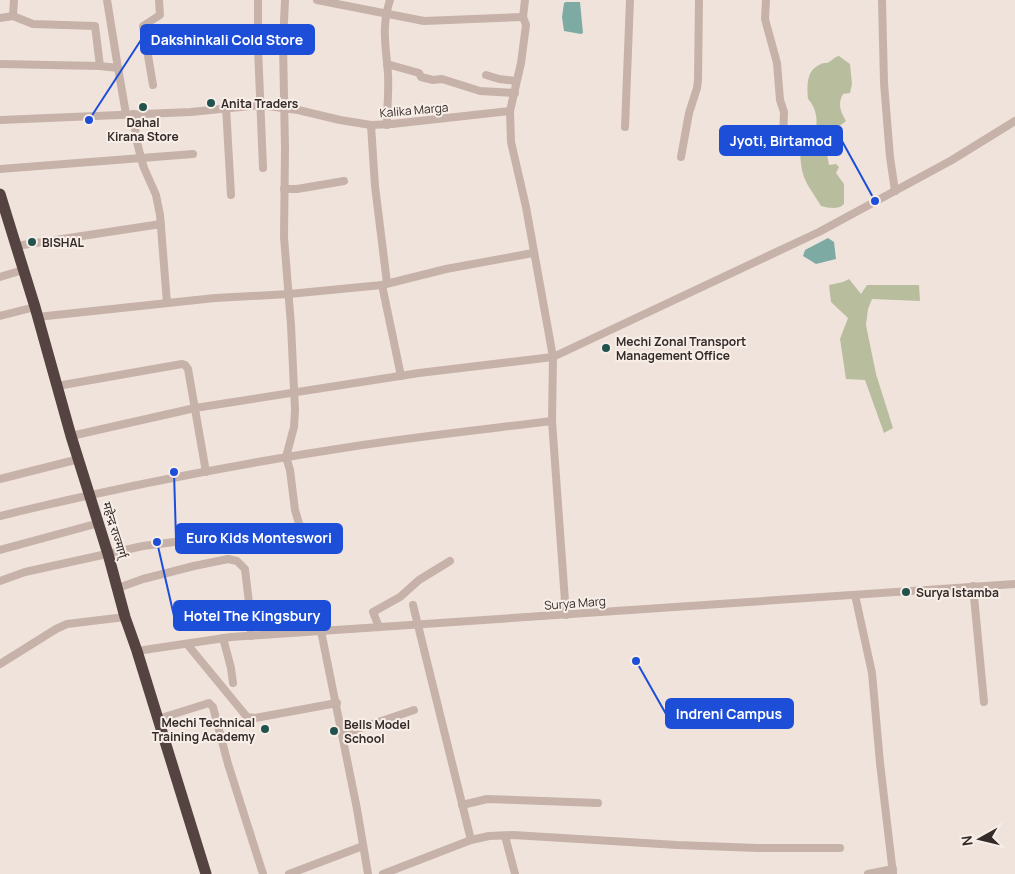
<svg xmlns="http://www.w3.org/2000/svg" width="1015" height="874" font-family="Manrope,'Noto Sans Devanagari',sans-serif">
	<style>
		.green { fill: #b8bd9d }
		.water { fill: #7eaaa4 }
		.lines { fill: none; stroke-linecap: round; stroke-linejoin: round }
		.minor { stroke: #c6b2a9; stroke-width: 8 }
		.highway { stroke: #544340; stroke-width: 11 }
		.poi-dot { fill: #22524d; stroke: #f8eee8; stroke-width: 2 }
		.labels { text-anchor: middle; dominant-baseline: central; stroke-width: 4; stroke-linejoin: round; paint-order: stroke }
		.poi-label { font-size: 12px; font-weight: bold; fill: #342a28; stroke: #f8eee8; text-anchor: start }
		.street-label { font-size: 12px; fill: #342a28; stroke: #f8eee8 }
		.leader { fill: none; stroke: #1d4ed8; stroke-width: 2 }
		.callout-dot { fill: #1d4ed8; stroke: #f8eee8; stroke-width: 2 }
		.callout { fill: #1d4ed8; stroke: #1d4ed8; stroke-width: 2 }
		.callout-label { font-size: 14px; text-anchor: middle; font-weight: bold; fill: #fff }
	</style>
	<rect width="100%" height="100%" fill="#f0e3dc"/>
	<g class="green">
		<path d="M 839,56 L 850,64 L 852,84 L 850,93 L 843,94 C 837,104 841,112 846,121 L 833,131 L 833,135 L 839,144 L 837,149 L 833,149 L 827,154 L 829,165 L 836,164 L 839,167 L 836,173 L 844,184 L 844,204 C 838,210 829,208 821,206 C 806,181 801,180 800,149 C 804,145 809,142 812,138 C 820,126 817,108 808,99 C 807,85 806,70 821,64 C 824,62 827,64 829,62 C 833,60 834,57 839,56 Z"/>
		<path d="M 849,279 L 861,294 L 867,285 L 919,285 L 920,301 L 872,299 L 868,309 L 866,325 L 876,374 L 893,428 L 884,433 L 865,380 L 846,379 L 840,339 L 848,318 L 831,302 L 829,285 L 843,282 Z"/>
	</g>
	<g class="water">
		<path d="M 566,2 L 580,2 L 583,33 L 581,34 L 564,31 L 562,17 L 564,3 Z"/>
		<path d="M 828,238 L 834,242 L 836,259 L 816,264 L 803,256 L 805,250 Z"/>
	</g>
	<g class="lines">
		<g class="minor">
			<path d="M 14,0 L 13,16 L 33,24 L 95,26 L 100,66 L 118,68 L 126,114"/>
			<path d="M 107,0 L 118,68"/>
			<path d="M 258,0 L 258,48 L 263,168"/>
			<path d="M 285,0 L 283,43 L 285,149 L 284,237 L 291,325 L 295,410 L 294,427 L 286,457 L 290,470 L 295,510 L 301,530"/>
			<path d="M 317,0 L 424,21 L 523,17"/>
			<path d="M 766,0 L 765,19 L 777,63 L 780,100 L 784,112 L 783,137"/>
			<path d="M 882,0 L 884,83 L 890,157 L 895,191"/>
			<path d="M 0,18 L 13,16"/>
			<path d="M 0,64 L 100,66"/>
			<path d="M 387,64 L 419,73 L 421,77 L 433,80 L 442,79 L 480,91 L 515,93"/>
			<path d="M 486,75 L 499,79 L 516,81"/>
			<path d="M 153,85 L 143,26 L 160,15 L 159,0"/>
			<path d="M 226,107 L 231,195"/>
			<path d="M 510,111 L 511,142 L 526,207 L 553,357 L 552,421 L 566,615"/>
			<path d="M 133,114 L 137,142 L 141,158 L 144,168 L 156,195 L 160,215 L 167,303"/>
			<path d="M 0,120 L 191,112 L 260,105 L 298,110 L 340,120 L 371,125 L 392,124 L 510,111 L 521,63 L 526,25 L 523,17 L 525,0"/>
			<path d="M 371,125 L 375,186 L 387,283"/>
			<path d="M 387,125 C 387,108 389,90 388,74 C 386,47 381,27 390,0"/>
			<path d="M 625,127 L 630,0"/>
			<path d="M 681,157 L 689,113 L 697,88 L 698,80 L 699,0"/>
			<path d="M 0,169 L 193,154"/>
			<path d="M 284,189 L 297,189 L 344,181"/>
			<path d="M 16,246 L 161,224"/>
			<path d="M 0,277 L 23,270"/>
			<path d="M 382,285 L 401,376"/>
			<path d="M 0,316 L 35,307"/>
			<path d="M 37,317 L 215,298 L 289,294 L 382,285 L 446,269 L 533,253"/>
			<path d="M 57,386 L 182,364 L 185,365 L 188,369 L 206,472"/>
			<path d="M 71,436 L 195,408 L 419,373 L 553,357 L 819,232 L 952,160 L 1015,121"/>
			<path d="M 0,479 L 79,459"/>
			<path d="M 0,516 C 118,487 237,464 356,446 C 421,436 487,429 552,421"/>
			<path d="M 0,550 L 99,523"/>
			<path d="M 0,581 L 25,572 L 143,546 L 206,538"/>
			<path d="M 973,586 L 984,702"/>
			<path d="M 118,588 L 143,579 L 194,566 L 228,559 L 237,561 L 245,569 L 251,620 L 251,636"/>
			<path d="M 855,595 L 872,673 L 880,763 L 893,874"/>
			<path d="M 413,605 L 471,840"/>
			<path d="M 379,627 L 373,612 L 400,597 L 419,580 L 450,561"/>
			<path d="M 321,631 L 357,809 L 368,874"/>
			<path d="M 223,638 L 231,668 L 233,683"/>
			<path d="M 187,644 L 247,717 L 255,718 L 337,703"/>
			<path d="M 137,651 L 231,637 L 1015,584"/>
			<path d="M 0,664 L 56,629 L 67,624 L 125,617"/>
			<path d="M 158,719 L 209,703 L 213,707 L 228,764 L 263,874"/>
			<path d="M 343,734 L 414,710"/>
			<path d="M 462,805 L 487,799 L 598,803"/>
			<path d="M 505,836 L 515,874"/>
			<path d="M 289,874 L 363,846"/>
			<path d="M 383,874 L 471,840 L 489,836 L 513,835 L 677,845 L 758,848 L 840,848"/>
			<path d="M 868,874 L 893,869"/>
		</g>
		<path class="highway" d="M 0,194 L 35,307 L 71,436 L 108,554 L 125,617 L 137,651 L 206,874"/>
	</g>
	<g class="poi-dot">
		<circle cx="211" cy="103" r="5"/>
		<circle cx="143" cy="107" r="5"/>
		<circle cx="32" cy="242" r="5"/>
		<circle cx="606" cy="348" r="5"/>
		<circle cx="906" cy="592" r="5"/>
		<circle cx="265" cy="729" r="5"/>
		<circle cx="334" cy="731" r="5"/>
	</g>
	<g class="labels">
		<g class="poi-label">
			<text x="221" y="103">Anita Traders</text>
			<text x="143" y="122" text-anchor="middle">Dahal<tspan x="143" dy="14">Kirana Store</tspan></text>
			<text x="42" y="242">BISHAL</text>
			<text x="616" y="341">Mechi Zonal Transport<tspan x="616" dy="14">Management Office</tspan></text>
			<text x="916" y="592">Surya Istamba</text>
			<text x="255" y="722" text-anchor="end">Mechi Technical<tspan x="255" dy="14">Training Academy</tspan></text>
			<text x="344" y="724">Bells Model<tspan x="344" dy="14">School</tspan></text>
		</g>
		<g class="street-label">
			<text transform="translate(414 110) rotate(-5)">Kalika Marga</text>
			<text transform="translate(115 530) rotate(73)">महेन्द्र राज्मार्ग्</text>
			<text transform="translate(575 603) rotate(-4)">Surya Marg</text>
		</g>
	</g>
	<path class="leader" d="M89 120L141 40M875 201L842 141M174 472L176 539M157 542L174 616M636 661L666 714"/>
	<g class="callout-dot">
		<circle cx="89" cy="120" r="5"/>
		<circle cx="875" cy="201" r="5"/>
		<circle cx="174" cy="472" r="5"/>
		<circle cx="157" cy="542" r="5"/>
		<circle cx="636" cy="661" r="5"/>
	</g>
	<g class="callout">
		<rect x="141" y="25" width="173" height="29" rx="5"/>
		<rect x="720" y="126" width="122" height="29" rx="5"/>
		<rect x="176" y="524" width="166" height="29" rx="5"/>
		<rect x="174" y="601" width="156" height="29" rx="5"/>
		<rect x="666" y="699" width="127" height="29" rx="5"/>
	</g>
	<g class="callout-label">
		<text x="227" y="45">Dakshinkali Cold Store</text>
		<text x="781" y="146">Jyoti, Birtamod</text>
		<text x="259" y="543">Euro Kids Monteswori</text>
		<text x="252" y="621">Hotel The Kingsbury</text>
		<text x="729" y="719">Indreni Campus</text>
	</g>
	<g transform="translate(980 839) rotate(262)" stroke="#f8eee8" stroke-width="4" paint-order="stroke">
	<path d="M0-4L9 19L0 12L-9 19Z" fill="#342a28"/>
	<text y="-8" font-size="14" font-weight="bold" text-anchor="middle" fill="#342a28">N</text>
	</g>
</svg>
